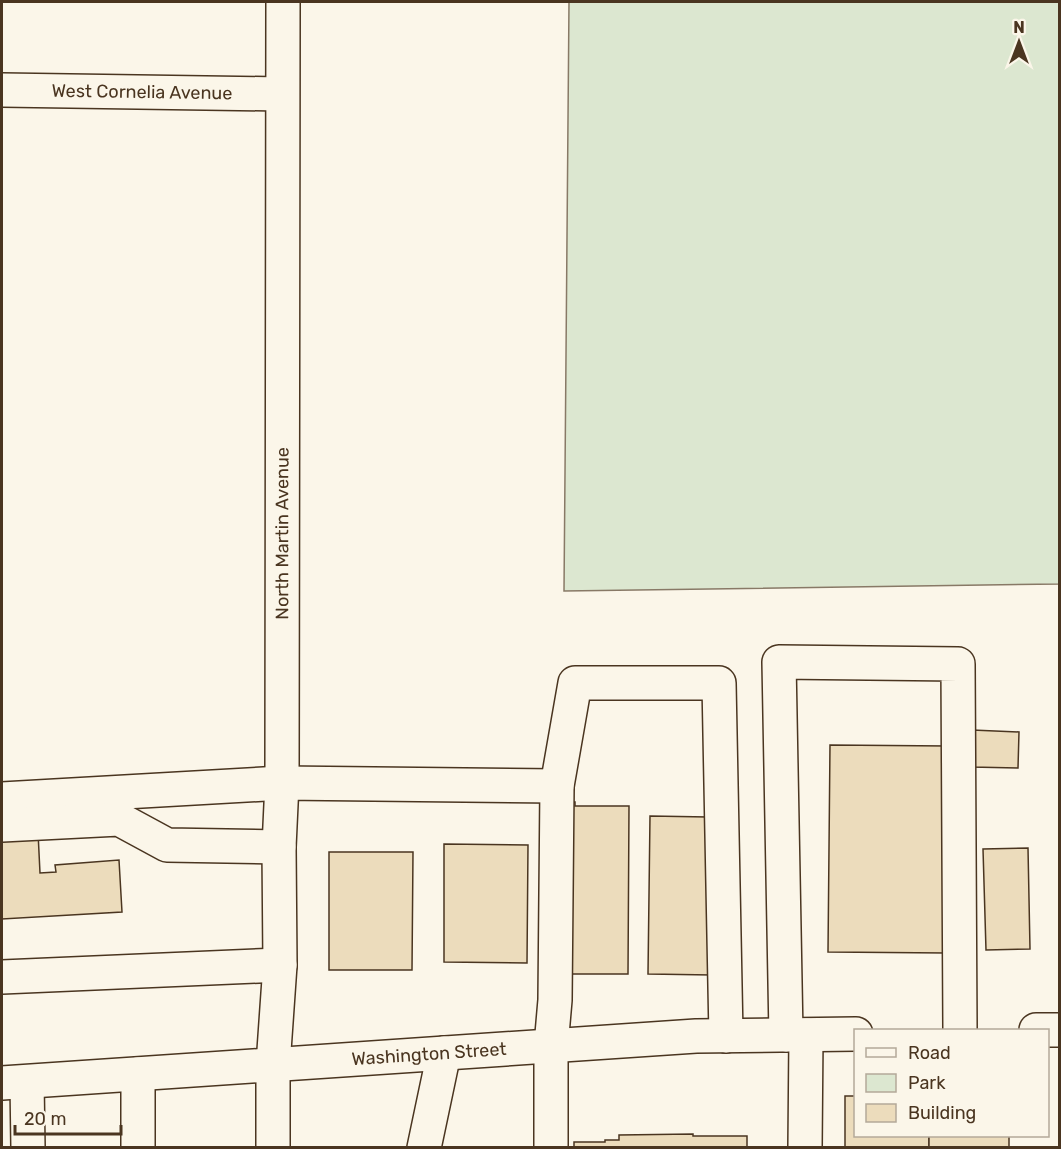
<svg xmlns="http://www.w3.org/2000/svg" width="1061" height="1149" font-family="Rubik,sans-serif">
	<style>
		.green { fill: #dce7d0; stroke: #887966; stroke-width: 1.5 }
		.building { fill: #ecdcbc; stroke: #4a3520; stroke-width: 1.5 }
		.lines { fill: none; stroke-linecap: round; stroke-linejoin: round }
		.minor-casing { stroke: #4a3520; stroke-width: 36 }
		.major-casing { stroke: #4a3520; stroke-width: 36 }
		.minor { stroke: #fbf6e9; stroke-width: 33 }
		.major { stroke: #fbf6e9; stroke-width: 33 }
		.labels { text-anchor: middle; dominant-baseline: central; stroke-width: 4.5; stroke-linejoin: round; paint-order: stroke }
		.street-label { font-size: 18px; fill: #4a3520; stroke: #fbf6e9 }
	</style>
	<rect width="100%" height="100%" fill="#fbf6e9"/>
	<path class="green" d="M 569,2 L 1059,2 L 1059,584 L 564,591 Z"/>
	<g class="building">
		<path d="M 972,730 L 1019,732 L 1018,768 L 971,767 Z"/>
		<path d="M 830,745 L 948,746 L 946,953 L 828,952 Z"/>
		<path d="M 570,802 L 575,802 L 575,806 L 629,806 L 628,974 L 564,974 Z"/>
		<path d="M 650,816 L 708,817 L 712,975 L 648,974 Z"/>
		<path d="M 38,832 L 40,873 L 56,872 L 55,865 L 119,860 L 122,912 L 2,919 L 2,834 Z"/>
		<path d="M 444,844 L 528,845 L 527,963 L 444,962 Z"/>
		<path d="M 1028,848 L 1030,949 L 986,950 L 983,849 Z"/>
		<path d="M 329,852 L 413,852 L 412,970 L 329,970 Z"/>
		<path d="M 845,1096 L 856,1096 L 856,1136 L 929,1136 L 929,1148 L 845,1148 Z"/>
		<path d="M 693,1134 L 693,1136 L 747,1136 L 747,1148 L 574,1148 L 574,1142 L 605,1142 L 605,1140 L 619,1140 L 619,1135 Z"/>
		<rect x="929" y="1136" width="80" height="12"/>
	</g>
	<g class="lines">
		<defs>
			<g id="minor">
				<path id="s1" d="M 2,90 L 282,94"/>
				<path d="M 2,799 L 282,783 L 557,786"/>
				<path d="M 2,825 L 119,819 L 167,845 L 279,847"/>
				<path d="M 2,977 L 280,965"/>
				<path d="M 786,1035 L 779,662 L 958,664 L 960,1030"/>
				<path d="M 138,1074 L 138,1148"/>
				<path d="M 27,1082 L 28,1148"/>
				<path id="s2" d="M 273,1148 L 273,1065 L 280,965 L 279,847 L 282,783 L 283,2"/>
				<path d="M 424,1148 L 444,1053"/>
				<path d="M 551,1148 L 551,1046 L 555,1000 L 557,786 L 575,683 L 719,683 L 726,1036"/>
				<path d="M 805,1148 L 806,1035"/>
			</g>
			<g id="major">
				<path d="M 1036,1030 L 1060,1030"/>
				<path id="s3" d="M 2,1083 L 696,1036 L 856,1034"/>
			</g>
		</defs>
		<use href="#minor" class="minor-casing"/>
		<use href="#major" class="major-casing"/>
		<use href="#minor" class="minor"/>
		<use href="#major" class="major"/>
	</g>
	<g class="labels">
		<g class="street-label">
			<text stroke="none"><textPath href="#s1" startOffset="140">West Cornelia Avenue</textPath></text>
			<text stroke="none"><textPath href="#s2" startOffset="615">North Martin Avenue</textPath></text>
			<text stroke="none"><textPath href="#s3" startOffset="428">Washington Street</textPath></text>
		</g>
	</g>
	<rect width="1061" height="1149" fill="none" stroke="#4a3520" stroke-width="6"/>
	<rect x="854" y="1029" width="195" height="108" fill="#fbf6e9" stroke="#b4a999" stroke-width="1.5"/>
	<rect x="866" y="1048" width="30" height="9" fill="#fbf6e9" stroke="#b4a999" stroke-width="1.5"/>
	<text x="908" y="1059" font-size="18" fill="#4a3520">Road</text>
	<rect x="866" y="1074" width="30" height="18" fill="#dce7d0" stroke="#b4a999" stroke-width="1.5"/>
	<text x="908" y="1089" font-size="18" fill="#4a3520">Park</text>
	<rect x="866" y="1104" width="30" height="18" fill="#ecdcbc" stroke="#b4a999" stroke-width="1.5"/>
	<text x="908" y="1119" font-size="18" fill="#4a3520">Building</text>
	<g transform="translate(1019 42)" stroke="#fbf6e9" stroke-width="4.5" paint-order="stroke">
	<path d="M0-4.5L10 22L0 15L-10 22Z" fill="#4a3520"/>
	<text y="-9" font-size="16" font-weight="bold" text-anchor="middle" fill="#4a3520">N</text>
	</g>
	<path d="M15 1125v9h106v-9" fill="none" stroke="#4a3520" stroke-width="3"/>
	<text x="24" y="1125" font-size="18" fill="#4a3520" stroke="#fbf6e9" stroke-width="4.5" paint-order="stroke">20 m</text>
</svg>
